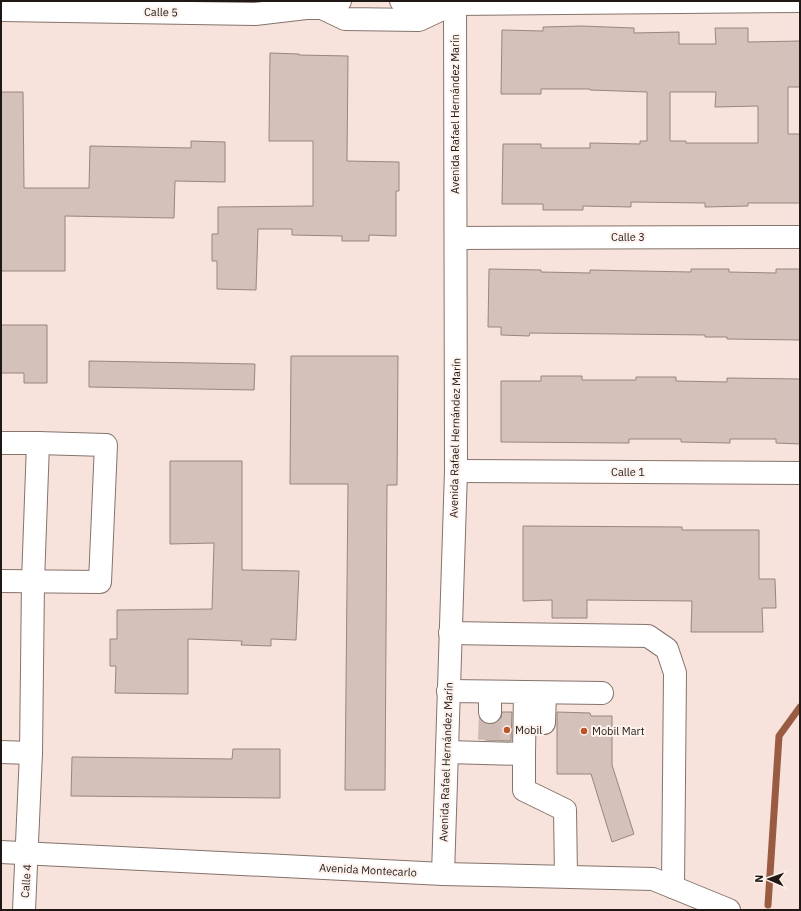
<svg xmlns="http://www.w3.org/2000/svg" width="801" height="911" font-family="'IBM Plex Sans',sans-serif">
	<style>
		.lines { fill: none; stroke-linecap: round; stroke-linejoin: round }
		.stream { stroke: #995c42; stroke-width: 7 }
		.building { fill: #d4c1b9; stroke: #98867f; fill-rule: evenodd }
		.minor-tunnel { stroke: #ccbab3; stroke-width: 22; stroke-dasharray: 22 11; stroke-linecap: butt }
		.minor-casing { stroke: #85736c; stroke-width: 24 }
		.minor { stroke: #fff; stroke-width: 22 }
		.poi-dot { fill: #bb5528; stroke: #fef2ed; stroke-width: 1.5 }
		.labels { text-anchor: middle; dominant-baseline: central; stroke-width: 4; stroke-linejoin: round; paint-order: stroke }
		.street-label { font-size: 11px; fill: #1f1815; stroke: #fef2ed }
		.poi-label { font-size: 11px; fill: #1f1815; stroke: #fef2ed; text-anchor: start }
	</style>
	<rect width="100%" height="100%" fill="#f7e3db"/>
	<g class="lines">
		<path class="stream" d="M 768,905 L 779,736 L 800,707"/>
	</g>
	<g class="building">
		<path d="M 581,26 L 634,28 L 634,33 L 679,32 L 679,44 L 716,44 L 715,28 L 748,28 L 748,42 L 800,41 L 800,87 L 788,87 L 788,134 L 800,134 L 800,203 L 748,203 L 748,206 L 705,207 L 705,203 L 631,202 L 631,207 L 583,206 L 583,210 L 543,210 L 543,204 L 502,204 L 503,144 L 541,144 L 541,148 L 590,148 L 590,143 L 640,144 L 640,141 L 647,141 L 647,92 L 590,90 L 590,89 L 541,89 L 541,94 L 501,94 L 502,30 L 543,31 L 543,27 ZM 670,92 L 716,92 L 715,107 L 758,106 L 758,143 L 686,143 L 686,141 L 670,141 Z"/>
		<path d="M 270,53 L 299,54 L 299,55 L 348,56 L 347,161 L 399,162 L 399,191 L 396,191 L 396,236 L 369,235 L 369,241 L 342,241 L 342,236 L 292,235 L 292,229 L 258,229 L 256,290 L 217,289 L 217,261 L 212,261 L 212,234 L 218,234 L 218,207 L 313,206 L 313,141 L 269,141 Z"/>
		<path d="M 1,92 L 23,92 L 24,188 L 89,188 L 90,146 L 191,148 L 191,141 L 225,142 L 225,182 L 175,181 L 174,218 L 65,216 L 65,271 L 1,271 Z"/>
		<path d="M 489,269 L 541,270 L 541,272 L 590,273 L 590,270 L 691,272 L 691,269 L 729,269 L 729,272 L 776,273 L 776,269 L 800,269 L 800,340 L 727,339 L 727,337 L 705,337 L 705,335 L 530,333 L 529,336 L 501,335 L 501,327 L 488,327 Z"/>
		<path d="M 1,325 L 47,325 L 47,383 L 24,383 L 24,373 L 1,373 Z"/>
		<path d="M 291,356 L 398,356 L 397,485 L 387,485 L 385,790 L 345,790 L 348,484 L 290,484 Z"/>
		<path d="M 89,361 L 255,364 L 254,390 L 89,387 Z"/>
		<path d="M 541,376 L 582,376 L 582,380 L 636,380 L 636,377 L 676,377 L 676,381 L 727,382 L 727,378 L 800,379 L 800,444 L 776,443 L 776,439 L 730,439 L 730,443 L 681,442 L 681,439 L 629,439 L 629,443 L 501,442 L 501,381 L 541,381 Z"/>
		<path d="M 170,461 L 242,461 L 242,570 L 299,571 L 296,640 L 271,639 L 271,646 L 241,645 L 242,641 L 188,639 L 188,694 L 115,693 L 116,666 L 110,666 L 110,639 L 117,639 L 117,610 L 212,609 L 214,543 L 170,544 Z"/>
		<path d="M 523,526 L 682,527 L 682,530 L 759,530 L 759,579 L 775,579 L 776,608 L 762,608 L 763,632 L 691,632 L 692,601 L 587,600 L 587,618 L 552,618 L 552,600 L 523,601 Z"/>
		<path d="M 502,712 L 512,712 L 511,741 L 485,740 L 486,723 L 490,724 L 497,723 L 501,718 Z"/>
		<path d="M 557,712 L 590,713 L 591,716 L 612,716 L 612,765 L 634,834 L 612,842 L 591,774 L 557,774 Z"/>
		<path d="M 233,749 L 280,749 L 280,798 L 71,796 L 72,757 L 232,759 Z"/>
	</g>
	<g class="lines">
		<path class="minor-tunnel" d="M 489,740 L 490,712"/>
		<defs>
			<g id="minor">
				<path d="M 401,1 L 455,4 L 800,1"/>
				<path d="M 322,8 L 345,19 L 419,20 L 451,5"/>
				<path d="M 1,10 L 255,14 L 306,8 L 322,8 L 340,1"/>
				<path d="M 456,238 L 800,237"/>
				<path d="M 1,443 L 38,443 L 33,582 L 31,753 L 24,910"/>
				<path d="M 456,471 L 800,473"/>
				<path d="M 1,581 L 100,582 L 106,445 L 38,443"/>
				<path d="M 450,633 L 648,636 L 667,649 L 675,673 L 673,887"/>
				<path d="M 448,691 L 525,692 L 524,754"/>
				<path d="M 525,692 L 602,693"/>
				<path d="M 490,712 L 490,692"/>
				<path d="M 525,723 L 544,723 L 545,693"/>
				<path d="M 1,752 L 31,753"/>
				<path d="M 447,752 L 524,754 L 524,790 L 565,810 L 566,876"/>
				<path d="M 1,852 L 443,874 L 653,879 L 729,910"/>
				<path d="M 443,874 L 456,471 L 455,1"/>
			</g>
		</defs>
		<use href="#minor" class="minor-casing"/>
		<use href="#minor" class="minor"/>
	</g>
	<g class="poi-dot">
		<circle cx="507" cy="730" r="4"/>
		<circle cx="584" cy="731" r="4"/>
	</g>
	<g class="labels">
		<g class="street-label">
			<text transform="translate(161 12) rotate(1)">Calle 5</text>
			<text transform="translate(455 114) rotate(-90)">Avenida Rafael Hernández Marín</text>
			<text x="628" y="237">Calle 3</text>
			<text transform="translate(455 438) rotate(-89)">Avenida Rafael Hernández Marín</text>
			<text x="628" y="472">Calle 1</text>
			<text transform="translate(446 762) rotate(-88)">Avenida Rafael Hernández Marín</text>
			<text transform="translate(368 870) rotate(3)">Avenida Montecarlo</text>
			<text transform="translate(26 881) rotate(-86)">Calle 4</text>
		</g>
		<g class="poi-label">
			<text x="515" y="730">Mobil</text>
			<text x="592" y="731">Mobil Mart</text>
		</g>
	</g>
	<rect width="801" height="911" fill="none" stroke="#1f1815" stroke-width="4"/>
	<g transform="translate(769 879) rotate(272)" stroke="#fef2ed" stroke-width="3" paint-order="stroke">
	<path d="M0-3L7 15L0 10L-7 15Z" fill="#1f1815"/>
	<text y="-6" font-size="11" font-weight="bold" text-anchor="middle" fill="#1f1815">N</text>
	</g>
</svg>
